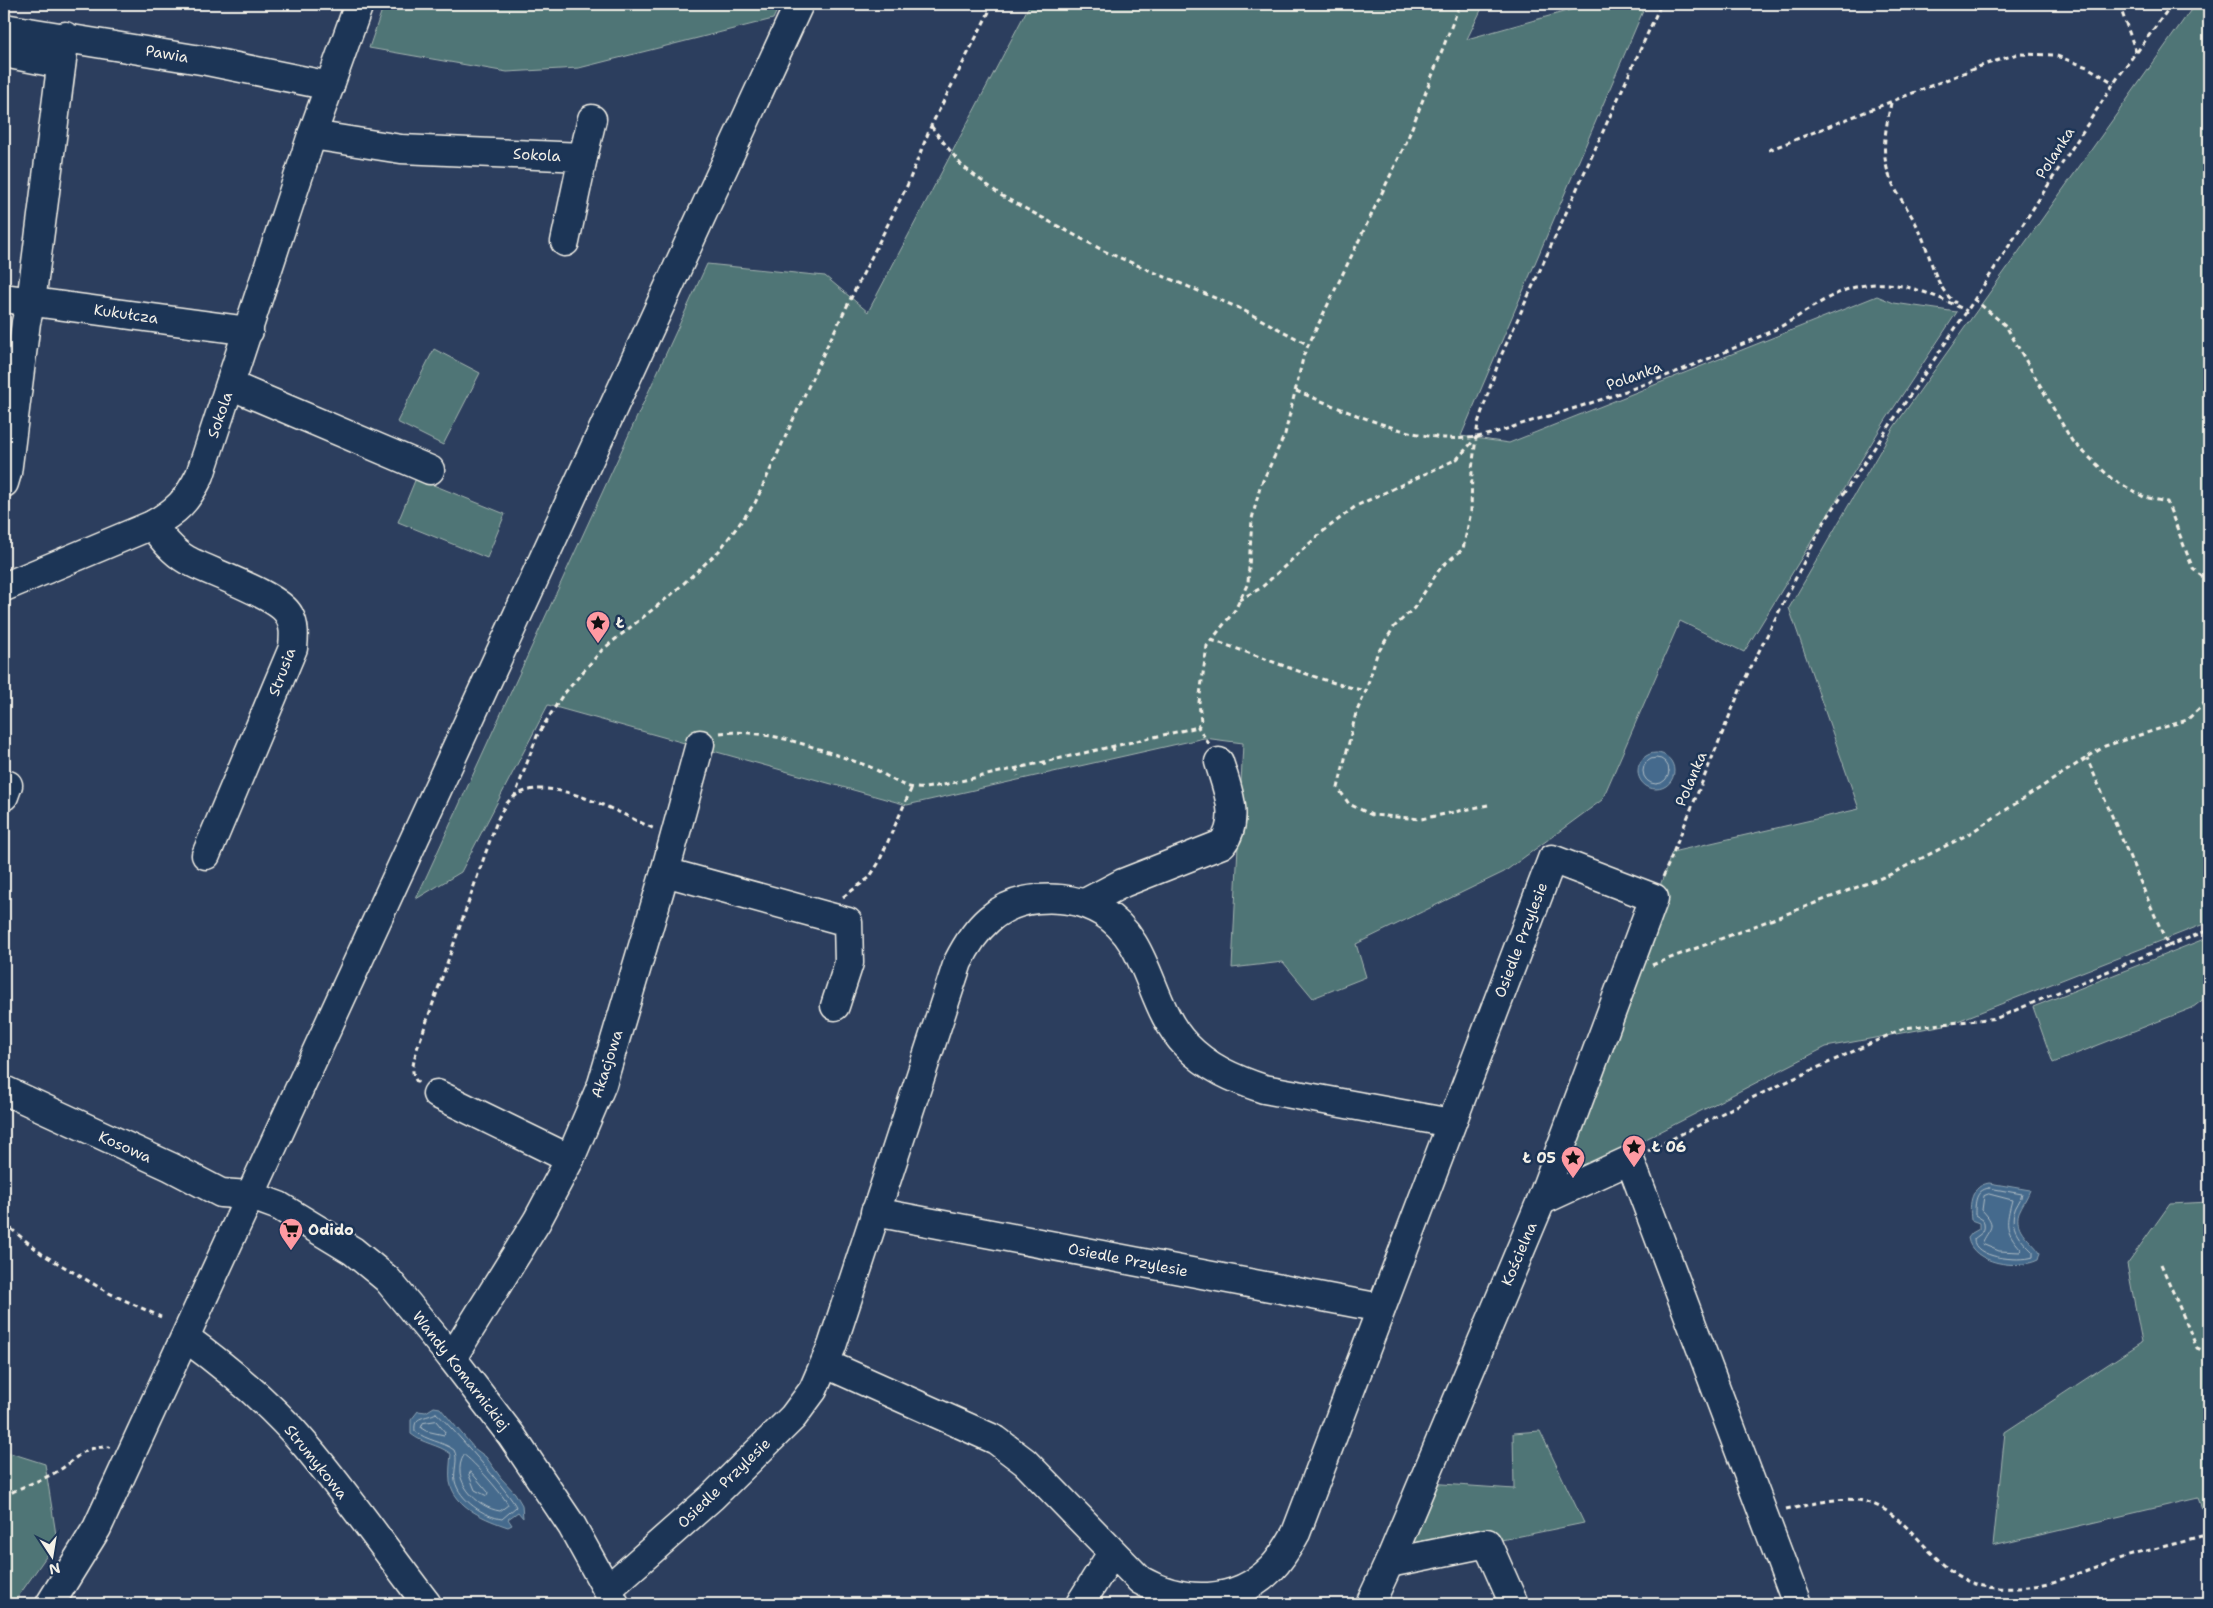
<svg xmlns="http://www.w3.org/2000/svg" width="2213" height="1608" font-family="'Shantell Sans',sans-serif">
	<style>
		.green { fill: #507576; stroke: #a2b3af }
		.water { fill: #456b8d; stroke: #8ba1b1 }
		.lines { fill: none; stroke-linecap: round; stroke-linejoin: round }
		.shore { stroke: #aebbc4; stroke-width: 1 }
		.minor-casing { stroke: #f4f1e8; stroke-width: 31 }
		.major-casing { stroke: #f4f1e8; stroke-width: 31 }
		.path { stroke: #f4f1e8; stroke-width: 3; stroke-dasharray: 5 4; stroke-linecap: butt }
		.minor { stroke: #1d3557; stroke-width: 28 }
		.major { stroke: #1d3557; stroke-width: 28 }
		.labels { text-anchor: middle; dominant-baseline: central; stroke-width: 5; stroke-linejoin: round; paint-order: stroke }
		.street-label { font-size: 15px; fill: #f4f1e8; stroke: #1d3557 }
		.poi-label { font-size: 15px; font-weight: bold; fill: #f4f1e8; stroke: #1d3557; text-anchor: start }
	</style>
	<rect width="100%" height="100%" fill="#2c3e5e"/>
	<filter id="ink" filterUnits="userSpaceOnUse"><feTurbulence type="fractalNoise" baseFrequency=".02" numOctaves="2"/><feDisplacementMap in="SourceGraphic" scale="10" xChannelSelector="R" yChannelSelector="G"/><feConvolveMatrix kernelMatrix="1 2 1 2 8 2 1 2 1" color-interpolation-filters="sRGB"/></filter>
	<g filter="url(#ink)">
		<g class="green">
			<path d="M 384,4 L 780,4 L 773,19 L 579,68 L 507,72 L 369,48 Z"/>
			<path d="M 1030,4 L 1484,4 L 1467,39 L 1592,4 L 1646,4 L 1461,436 L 1509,443 L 1877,296 L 1894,303 L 1957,312 L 1885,421 L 1744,652 L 1680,621 L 1602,800 L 1504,872 L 1356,944 L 1366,977 L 1313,998 L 1283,962 L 1232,968 L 1243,743 L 1204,738 L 907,805 L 548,705 L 461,872 L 416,899 L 707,264 L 825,276 L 868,312 Z"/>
			<path d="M 2195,4 L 2209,4 L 2209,922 L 1950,1024 L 1826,1047 L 1554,1186 L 1672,852 L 1859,809 L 1789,608 L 1894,427 Z"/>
			<path d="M 434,349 L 480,373 L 443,445 L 397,422 Z"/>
			<path d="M 416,478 L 505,514 L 487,558 L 398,522 Z"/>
			<path d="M 2209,937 L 2209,995 L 2192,1008 L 2053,1063 L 2033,1007 Z"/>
			<path d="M 2209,1202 L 2209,1527 L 2198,1498 L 1993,1546 L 2005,1432 L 2142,1342 L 2127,1264 L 2170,1204 Z"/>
			<path d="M 1540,1431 L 1584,1523 L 1399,1561 L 1428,1483 L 1514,1489 L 1513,1433 Z"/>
			<path d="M 4,1451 L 45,1464 L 57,1541 L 13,1604 L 4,1604 Z"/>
		</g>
		<g class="water">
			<circle cx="1656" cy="771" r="18"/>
			<path d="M 1989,1183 L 2030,1190 C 2027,1198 2022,1205 2019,1212 C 2013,1231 2032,1240 2040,1253 L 2038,1260 C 2018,1270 1972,1264 1968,1238 L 1972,1233 L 1979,1229 L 1979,1223 L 1971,1220 C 1969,1203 1971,1186 1989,1183 Z"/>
			<path d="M 434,1407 L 440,1408 L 474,1448 L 486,1457 L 501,1478 L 515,1493 L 522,1505 L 523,1518 L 518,1512 L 508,1519 L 512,1525 L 508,1527 C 487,1520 455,1508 450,1482 C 449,1473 450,1463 451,1454 C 438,1444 423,1444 411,1434 L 411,1420 L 418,1411 L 426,1412 Z"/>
		</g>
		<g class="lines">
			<g class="shore">
				<circle cx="1656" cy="771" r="13"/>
				<path d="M 1989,1188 L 2022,1194 C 2021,1201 2015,1206 2014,1213 C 2010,1230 2022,1241 2033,1252 L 2033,1257 C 2019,1262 1973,1258 1974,1239 C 1981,1233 1987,1232 1983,1220 L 1975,1215 C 1975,1203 1975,1190 1989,1188 Z"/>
				<path d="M 1989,1194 L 2012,1200 C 2006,1223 2004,1230 2021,1249 L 2020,1252 L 1999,1251 L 1982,1244 C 1988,1228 1999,1228 1982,1210 L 1984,1196 Z"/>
				<path d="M 436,1413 C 446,1420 513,1497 516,1507 L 502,1519 C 485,1517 459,1500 455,1481 C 453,1471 459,1459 454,1450 C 442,1441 427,1441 415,1431 C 413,1415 426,1419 436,1413 Z"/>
				<path d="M 436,1421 L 445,1432 L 444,1435 L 426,1431 L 421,1428 L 423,1423 Z"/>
				<path d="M 464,1455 C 472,1459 506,1498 508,1505 L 500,1511 C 477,1508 449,1479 464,1455 Z"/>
				<path d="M 471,1472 L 488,1492 L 487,1496 L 475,1490 L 469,1475 Z"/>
			</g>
			<defs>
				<g id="minor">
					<path d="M 4,28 L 207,61 L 330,86"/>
					<path d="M 4,53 L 61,64"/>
					<path d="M 312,135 L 401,149 L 583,157 L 565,242"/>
					<path d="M 583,157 L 592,119"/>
					<path d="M 4,298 L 249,331"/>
					<path d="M 230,385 L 430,470"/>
					<path d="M 4,483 L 7,473 L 26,322 L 31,302 L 65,36"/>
					<path d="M 152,525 C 162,538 173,552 187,560 C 209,572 279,595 289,615 C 295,626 294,636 293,648 L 206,855"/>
					<path d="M 4,587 L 152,525 C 177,511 187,501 200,475 L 312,135 L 359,4"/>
					<path d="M 4,796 L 8,785"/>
					<path d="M 665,872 L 848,922 L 849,963 L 835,1006"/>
					<path d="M 1085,903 L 1123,883 L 1222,844 C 1241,820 1227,788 1219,762"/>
					<path d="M 4,1090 L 171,1167 L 221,1193 L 249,1195 L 279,1206 L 353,1251 L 387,1279 L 452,1358 L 511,1435 L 572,1526 L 615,1604"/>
					<path d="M 437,1094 L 570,1159"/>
					<path d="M 1541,1201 L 1630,1160 L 1797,1604"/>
					<path d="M 875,1212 L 1381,1308"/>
					<path d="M 186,1338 C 230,1370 272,1405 307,1447 C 349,1497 387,1552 427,1604"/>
					<path d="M 452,1358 L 537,1221 L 570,1159 L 602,1084 L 665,872 L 700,744"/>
					<path d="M 826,1364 L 996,1440 L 1025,1462 L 1140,1580 C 1182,1604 1236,1605 1272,1568 C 1282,1558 1289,1545 1296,1533 L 1552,859 L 1654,898 L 1541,1201 L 1389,1563 L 1370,1604"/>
					<path d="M 1389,1563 L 1487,1543 L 1514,1604"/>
					<path d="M 608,1589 L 712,1497 L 793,1417 L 813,1390 L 832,1346 L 958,962 C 975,928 997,903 1037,899 C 1061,897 1081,900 1102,912 C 1151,941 1148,1006 1186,1045 C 1208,1068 1234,1079 1264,1089 L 1451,1123"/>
					<path d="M 1080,1604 L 1112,1553"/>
				</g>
				<path id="major" d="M 50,1604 L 97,1528 L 799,4"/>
			</defs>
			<use href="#minor" class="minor-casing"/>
			<use href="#major" class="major-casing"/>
			<g class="path">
				<path d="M 2137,52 L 2172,4"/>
				<path d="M 1891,103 C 1887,123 1882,144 1886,164 C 1891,190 1910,209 1920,232 C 1931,255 1934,288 1956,303"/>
				<path d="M 931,126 L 962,166 L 1002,196 L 1106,252 L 1239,308 L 1309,345"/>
				<path d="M 1769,150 L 1981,66 L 2017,54 L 2054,55 L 2087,67 L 2114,83"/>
				<path d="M 1974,299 L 2006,326 L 2072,441 L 2112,479 L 2144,497 L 2167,502 L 2193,569 L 2209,582"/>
				<path d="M 1296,391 C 1349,411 1418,446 1477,437 C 1496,434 1516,425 1535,420 C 1617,397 1695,366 1772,331 C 1804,316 1829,290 1866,285 C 1900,279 1937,296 1967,311"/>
				<path d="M 1239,600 L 1261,588 L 1321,533 L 1356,506 L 1457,459 L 1477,437"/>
				<path d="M 1211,640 C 1262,656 1314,680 1366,691"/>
				<path d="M 720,733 C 769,728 821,750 868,766 C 884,772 898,787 916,788 C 925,789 935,786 943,785 L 1198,727"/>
				<path d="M 1209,744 L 1198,727 L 1201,722 L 1199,702 L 1207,646 L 1235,610 L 1248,583 L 1252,519 L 1260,487 L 1285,434 L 1304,354 L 1406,143 L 1460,4"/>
				<path d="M 1113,746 L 1114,753"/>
				<path d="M 1043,761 L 1046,769"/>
				<path d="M 1016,767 L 1018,776"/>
				<path d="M 514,798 L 537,736 L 562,696 L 602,650 L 672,594 L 719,551 L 755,503 L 826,348 L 907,186 L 931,126 L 993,4"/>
				<path d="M 1488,805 L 1421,819 L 1372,815 L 1349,804 L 1338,788 L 1356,713 L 1366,691 L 1377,654 L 1394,627 L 1414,608 L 1441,567 L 1463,549 L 1471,512 L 1472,469 L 1478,423 L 1500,358 L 1661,4"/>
				<path d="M 1663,877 L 1743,683 L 1823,524 L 1967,311 L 2114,83 L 2136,52 L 2119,4"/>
				<path d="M 843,897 L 869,878 L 878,864 L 912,787"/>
				<path d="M 2168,946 L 2209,930"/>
				<path d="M 1652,965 L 1889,875 L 1967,835 L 2105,746 L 2187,720 L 2209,699"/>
				<path d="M 418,1083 C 409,1073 414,1061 417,1049 L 494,829 C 498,819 502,807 511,799 C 546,769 619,814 655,829"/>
				<path d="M 1648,1151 L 1756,1096 L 1904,1028 L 1997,1018 L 2168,946 L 2087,758"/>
				<path d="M 4,1223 L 42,1254 L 109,1293 L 161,1317"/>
				<path d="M 2161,1264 L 2197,1348 L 2209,1353"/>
				<path d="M 4,1497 C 21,1486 41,1481 58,1471 C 79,1458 81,1446 110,1447"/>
				<path d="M 1786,1510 C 1809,1505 1834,1497 1857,1500 C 1913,1507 1932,1580 1988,1587 C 2035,1593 2068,1577 2110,1562 C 2142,1551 2176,1544 2209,1535"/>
			</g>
			<use href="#minor" class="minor"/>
			<use href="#major" class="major"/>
		</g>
	</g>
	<defs>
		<symbol id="sight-pin" viewBox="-11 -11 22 30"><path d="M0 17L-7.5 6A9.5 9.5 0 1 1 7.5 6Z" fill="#ff9aa2" stroke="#1d3557"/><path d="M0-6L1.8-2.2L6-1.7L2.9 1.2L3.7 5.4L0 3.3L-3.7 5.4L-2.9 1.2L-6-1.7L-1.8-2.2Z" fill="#111"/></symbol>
		<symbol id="supermarket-pin" viewBox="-11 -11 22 30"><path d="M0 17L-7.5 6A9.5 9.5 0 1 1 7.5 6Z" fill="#ff9aa2" stroke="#1d3557"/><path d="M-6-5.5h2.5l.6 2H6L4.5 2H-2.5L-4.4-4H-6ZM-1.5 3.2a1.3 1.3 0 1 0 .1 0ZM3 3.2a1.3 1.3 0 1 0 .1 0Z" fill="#111"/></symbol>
	</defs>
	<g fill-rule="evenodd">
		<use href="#sight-pin" x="584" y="609" width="28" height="38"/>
		<use href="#sight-pin" x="1620" y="1133" width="28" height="38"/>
		<use href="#sight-pin" x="1559" y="1144" width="28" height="38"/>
		<use href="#supermarket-pin" x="277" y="1216" width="28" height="38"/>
	</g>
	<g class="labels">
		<g class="street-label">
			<text transform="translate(167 54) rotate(10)">Pawia</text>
			<text transform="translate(2055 153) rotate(-57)">Polanka</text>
			<text transform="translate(537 155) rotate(3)">Sokola</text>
			<text transform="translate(126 314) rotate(8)">Kukułcza</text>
			<text transform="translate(1634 376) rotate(-20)">Polanka</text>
			<text transform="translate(220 415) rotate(-71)">Sokola</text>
			<text transform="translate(282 672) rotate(-69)">Strusia</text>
			<text transform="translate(1691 779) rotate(-67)">Polanka</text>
			<text transform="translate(1521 940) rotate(-69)">Osiedle Przylesie</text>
			<text transform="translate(607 1064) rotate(-72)">Akacjowa</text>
			<text transform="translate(125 1147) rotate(24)">Kosowa</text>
			<text transform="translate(1519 1254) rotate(-67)">Kościelna</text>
			<text transform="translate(1128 1260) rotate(11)">Osiedle Przylesie</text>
			<text transform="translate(461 1371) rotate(52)">Wandy Komarnickiej</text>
			<text transform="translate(316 1462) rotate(51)">Strumykowa</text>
			<text transform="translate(724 1483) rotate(-44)">Osiedle Przylesie</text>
		</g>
		<g class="poi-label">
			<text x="616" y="623">Ł</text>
			<text x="1652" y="1147">Ł 06</text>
			<text x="1556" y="1158" text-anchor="end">Ł 05</text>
			<text x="308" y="1230">Odido</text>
		</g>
	</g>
	<rect width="2213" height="1608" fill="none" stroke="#1d3557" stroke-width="20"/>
	<rect x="10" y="10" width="2193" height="1588" fill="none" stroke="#f4f1e8" stroke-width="2" filter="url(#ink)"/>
	<g transform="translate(52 1556) rotate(168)" stroke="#1d3557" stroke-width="4" paint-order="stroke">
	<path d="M0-4L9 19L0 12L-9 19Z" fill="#f4f1e8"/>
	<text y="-8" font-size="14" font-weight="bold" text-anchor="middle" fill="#f4f1e8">N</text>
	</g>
</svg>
